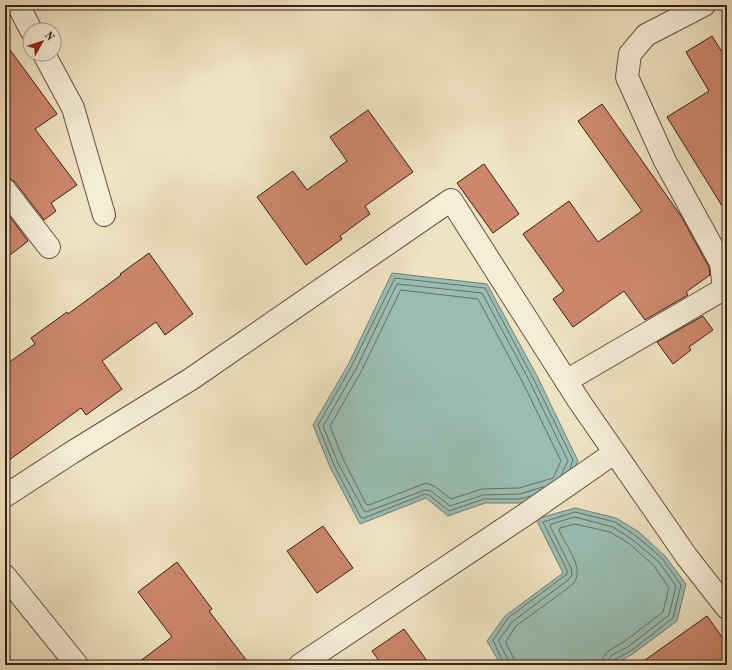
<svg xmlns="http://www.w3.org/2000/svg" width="732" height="670" font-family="'Old Standard TT',serif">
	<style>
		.water { fill: #9abeb4; stroke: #737e73 }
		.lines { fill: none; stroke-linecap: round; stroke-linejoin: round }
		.shore { stroke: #6a6e63; stroke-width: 1 }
		.building { fill: #cc876c; stroke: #391f12 }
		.minor-casing { stroke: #66503e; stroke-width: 24 }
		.minor { stroke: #f5edd7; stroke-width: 22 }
	</style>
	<rect width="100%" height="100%" fill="#efe3c2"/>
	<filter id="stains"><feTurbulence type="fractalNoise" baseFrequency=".005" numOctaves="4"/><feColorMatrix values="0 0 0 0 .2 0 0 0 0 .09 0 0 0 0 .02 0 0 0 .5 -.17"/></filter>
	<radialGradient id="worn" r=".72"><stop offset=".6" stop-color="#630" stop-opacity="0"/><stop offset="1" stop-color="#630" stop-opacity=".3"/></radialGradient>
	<g class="water">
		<path d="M 392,273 L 487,284 L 537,376 L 578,461 L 563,491 L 521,503 L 485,503 L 448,516 L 426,498 L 360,524 L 330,467 L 313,425 L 348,365 Z"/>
		<path d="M 575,508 L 616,518 L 639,532 L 665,556 L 686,584 L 677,621 L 634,653 L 614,665 L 501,665 L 487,641 L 505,616 L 563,573 L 536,519 Z"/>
	</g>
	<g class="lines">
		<g class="shore">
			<path d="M 401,290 L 478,299 L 523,383 L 561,461 L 553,478 L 519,488 L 482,489 L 451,499 L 434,486 L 426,483 L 369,505 L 366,504 L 344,461 L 330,426 L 361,372 Z"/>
			<path d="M 543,487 L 520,494 L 483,495 L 450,506 L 431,491 L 425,490 L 366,512 L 364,511 L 338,463 L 323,426 L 356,369 L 397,284 L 482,293 L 529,380 L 568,461 L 561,475"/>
			<path d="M 531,496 L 520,499 L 484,499 L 449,511 L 429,495 L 425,494 L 364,518 L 361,518 L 334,465 L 318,425 L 351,367 L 395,278 L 485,288 L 533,378 L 573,460 L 570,469"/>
			<path d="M 504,665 L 493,640 L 508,618 L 567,574 L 567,570 L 543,522 L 575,512 L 615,522 L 636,536 L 662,558 L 681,585 L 673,618 L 632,650 L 614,660 L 613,665"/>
			<path d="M 509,665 L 508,660 L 499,642 L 499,640 L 512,622 L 568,580 L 572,575 L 571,568 L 550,526 L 551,524 L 575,517 L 613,527 L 633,540 L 659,562 L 676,586 L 669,615 L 629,646 L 611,656 L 608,660 L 608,665"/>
			<path d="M 515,665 L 514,659 L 506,643 L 506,641 L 516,626 L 572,585 C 587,570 565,545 559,530 L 560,528 L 575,524 L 610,532 L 630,544 L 654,566 L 669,588 L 663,612 L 625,641 L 607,652 L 603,658 L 602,665"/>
		</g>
	</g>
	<g class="building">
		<path d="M 712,36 L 727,60 L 727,214 L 667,117 L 709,91 L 686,52 Z"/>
		<path d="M 5,43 L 57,114 L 35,129 L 77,185 L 51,203 L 56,211 L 44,220 L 15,182 L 10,179 L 5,178 Z"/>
		<path d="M 602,104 L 681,216 L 709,267 L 710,275 L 686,292 L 688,295 L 645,320 L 624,291 L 573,327 L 553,299 L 564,291 L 523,234 L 569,201 L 598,242 L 642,211 L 578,121 Z"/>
		<path d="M 368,110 L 413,172 L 365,206 L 370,214 L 340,236 L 342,239 L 306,265 L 257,197 L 293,171 L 307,190 L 347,161 L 330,137 Z"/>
		<path d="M 484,164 L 519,214 L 493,233 L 457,183 Z"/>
		<path d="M 5,210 L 28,241 L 5,259 Z"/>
		<path d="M 149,253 L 193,314 L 165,335 L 156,322 L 102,361 L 122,389 L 86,415 L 81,408 L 5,463 L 5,365 L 35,344 L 31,338 L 67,312 L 68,314 L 121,275 L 120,274 Z"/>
		<path d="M 703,316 L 713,330 L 689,347 L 691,350 L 673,364 L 657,342 Z"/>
		<path d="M 323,526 L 353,568 L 317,593 L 287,551 Z"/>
		<path d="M 177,562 L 212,609 L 209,611 L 250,665 L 135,665 L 172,637 L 138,592 Z"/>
		<path d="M 707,616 L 727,644 L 727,659 L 719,665 L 638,665 Z"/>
		<path d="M 404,629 L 430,665 L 382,665 L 372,651 Z"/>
	</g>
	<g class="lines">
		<defs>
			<g id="minor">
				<path d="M 18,5 L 31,30"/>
				<path d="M 704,5 L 646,35 L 630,54 L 627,77 L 665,161 L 721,263 L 724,289"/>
				<path d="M 44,54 L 73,108 L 104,215"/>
				<path d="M 5,190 L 49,247"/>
				<path d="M 566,381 L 727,287"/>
				<path d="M 5,496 L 71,453 L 191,379 L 451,200 L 579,401 L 687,557 L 727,608"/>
				<path d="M 5,576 L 77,665"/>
				<path d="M 300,665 L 529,512 L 614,453"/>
			</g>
		</defs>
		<use href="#minor" class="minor-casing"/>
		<use href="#minor" class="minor"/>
	</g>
	<rect width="732" height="670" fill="none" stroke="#efe3c2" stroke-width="20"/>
	<rect x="6" y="6" width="720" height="658" fill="none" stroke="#391f12" stroke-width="2"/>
	<rect x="10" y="10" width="712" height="650" fill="none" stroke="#391f12"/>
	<g transform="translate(42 42) rotate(51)"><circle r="19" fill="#f5edd7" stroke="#aa9b88"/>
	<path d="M0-3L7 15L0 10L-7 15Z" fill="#8f2418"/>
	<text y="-6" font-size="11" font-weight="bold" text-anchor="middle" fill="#391f12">N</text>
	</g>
	<rect width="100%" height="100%" filter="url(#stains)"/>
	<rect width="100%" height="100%" fill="url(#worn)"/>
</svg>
